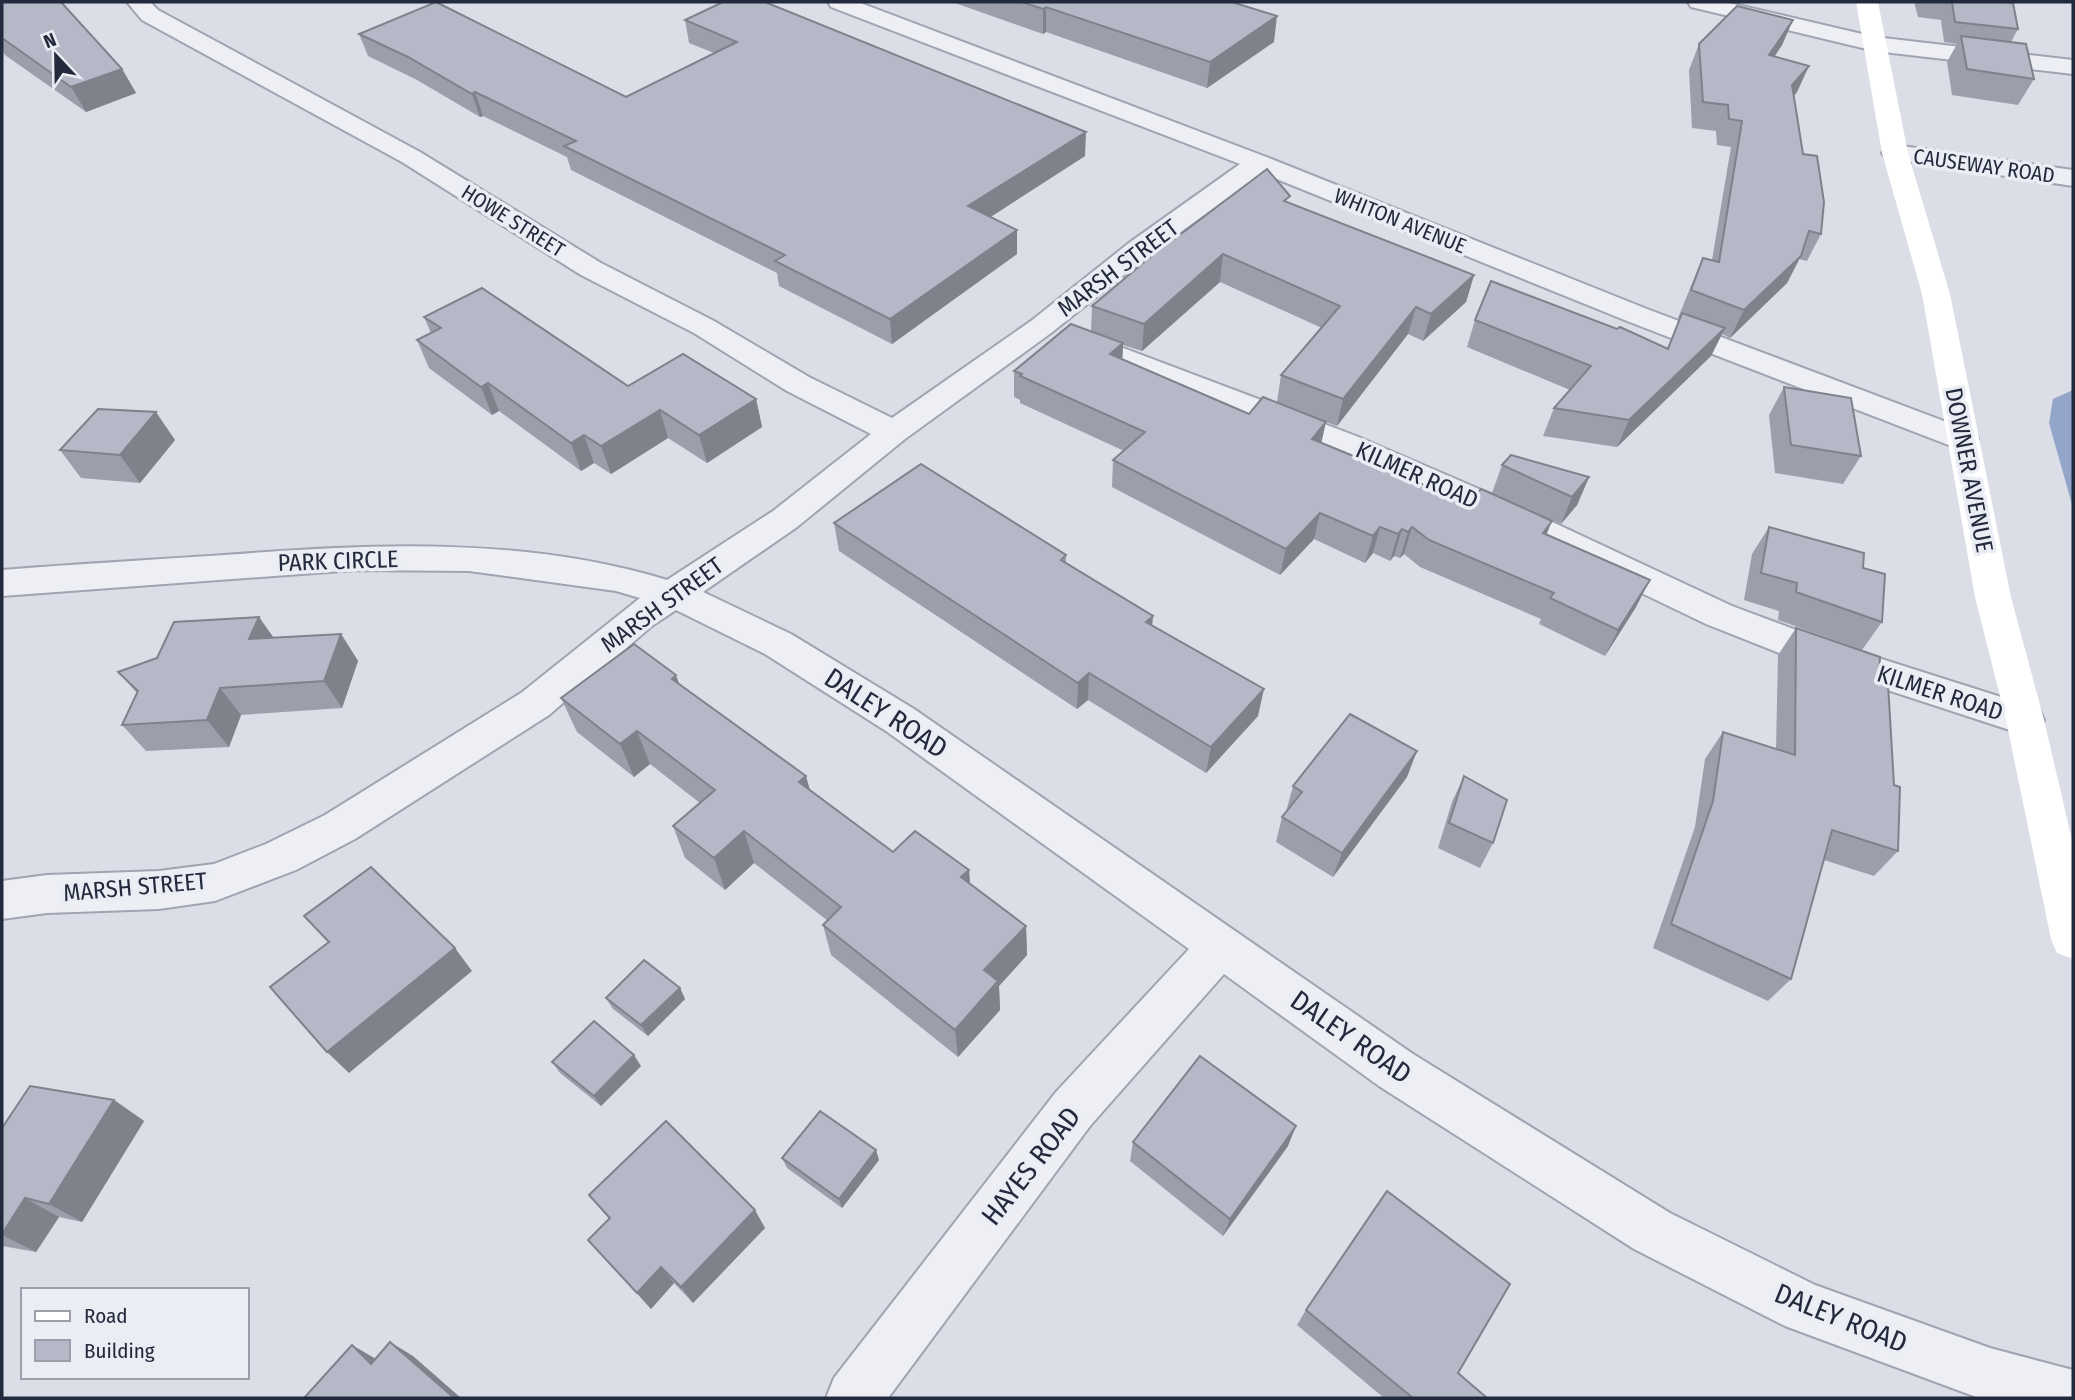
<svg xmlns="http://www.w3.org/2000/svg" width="2075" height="1400" font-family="'Fira Sans Condensed',sans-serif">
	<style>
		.water { fill: #93a6ca }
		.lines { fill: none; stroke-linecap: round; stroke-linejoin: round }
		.street-casing { stroke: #a0a4b1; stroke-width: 4 }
		.street { fill: #eeeff5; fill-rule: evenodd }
		.secondary { fill: #fff; fill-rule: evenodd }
		.wall { fill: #9c9fab; fill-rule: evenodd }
		.shaded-wall { fill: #7f828b }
		.building { fill: #b5b9c7; stroke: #7f828b; stroke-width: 2 }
		.labels { text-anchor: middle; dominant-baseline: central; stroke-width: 7; stroke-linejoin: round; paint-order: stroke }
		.far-street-label { font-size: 21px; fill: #242a3d; stroke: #eaedf4 }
		.street-label { font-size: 24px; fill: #242a3d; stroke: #eaedf4 }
		.near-street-label { font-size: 28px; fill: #242a3d; stroke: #eaedf4 }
	</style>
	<rect width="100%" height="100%" fill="#dbdee7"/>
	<path class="water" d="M 2073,390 L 2073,508 L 2049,423 L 2053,399 Z"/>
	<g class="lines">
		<defs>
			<g id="street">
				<path d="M 127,2 L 150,2 L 158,10 L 420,152 L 601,263 L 714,321 L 809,377 L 892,418 L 1031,321 L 1129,243 L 1240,164 L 831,7 L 828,2 L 858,2 L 1269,158 L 1647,309 L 1973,432 L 1978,439 L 1973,446 L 1962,449 L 1951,446 L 1627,321 L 1262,173 L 1149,255 L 1051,333 L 905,439 L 797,527 L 703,592 L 791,634 L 914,709 L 1413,1054 L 1670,1213 L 1815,1285 L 1990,1348 L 2073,1370 L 2073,1398 L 1979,1398 L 1785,1326 L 1634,1249 L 1379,1086 L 1224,974 L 1090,1126 L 888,1398 L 826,1398 L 834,1378 L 1056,1092 L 1189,949 L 886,731 L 765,654 L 676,610 L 653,625 L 549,715 L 355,839 L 296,870 L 215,901 L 159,909 L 47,913 L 2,919 L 2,881 L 47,875 L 159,871 L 214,864 L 266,844 L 325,815 L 521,693 L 640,598 L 616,591 L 469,571 L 356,570 L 2,596 L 2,570 C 76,564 150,560 224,555 C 372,544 523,536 667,580 L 773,511 L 871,434 L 787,391 L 694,333 L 581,275 L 402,162 L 142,20 Z"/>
				<path d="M 1688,2 L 1725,2 L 1875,37 L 2073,60 L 2073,74 L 1875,51 L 1691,7 Z"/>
				<path d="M 1895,145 L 2073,170 L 2073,186 L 1886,158 L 1882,153 L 1886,148 Z"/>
				<path d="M 1073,329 L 1356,436 L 1516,505 L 1732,606 L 1828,642 L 2039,709 L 2044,720 L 2039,731 L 2025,735 L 1802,662 L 1706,624 L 1492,521 L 1334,450 L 1062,344 L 1058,338 L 1062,332 Z"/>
			</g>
		</defs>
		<use href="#street" class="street-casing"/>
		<use href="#street" class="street"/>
		<path class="secondary" d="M 1856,2 L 1878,2 L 1908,153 L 1950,294 L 2011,597 L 2044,720 L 2073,844 L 2073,959 L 2057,953 L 2051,939 L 2006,720 L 1975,597 L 1922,294 L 1882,153 Z"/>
	</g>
	<g class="wall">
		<path d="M 2,2 L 122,69 L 136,93 L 86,112 L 5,55 L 2,50 Z"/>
		<path d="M 952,2 L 1232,2 L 1274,42 L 1207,88 L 1046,32 L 1043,34 Z"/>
		<path d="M 1914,2 L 2001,2 L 2018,29 L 2011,42 L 2034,79 L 2018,105 L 1952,95 L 1947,62 L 1957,44 L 1944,42 L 1941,20 L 1918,17 Z"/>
		<path d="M 685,20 L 1085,156 L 990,217 L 1017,254 L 892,344 L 779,286 L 777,273 L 571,170 L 567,157 L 483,116 L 480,117 L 417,80 L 368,56 L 359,34 L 626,97 L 714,53 L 689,43 Z"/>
		<path d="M 1793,20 L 1782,45 L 1775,56 L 1797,92 L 1794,95 L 1803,154 L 1821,234 L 1807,261 L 1799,259 L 1787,283 L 1730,338 L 1722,334 L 1711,356 L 1617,447 L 1543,436 L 1554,408 L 1570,390 L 1467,347 L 1475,320 L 1667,348 L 1680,318 L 1678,318 L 1691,286 L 1703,258 L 1712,260 L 1731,147 L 1717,145 L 1716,131 L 1692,128 L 1689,70 L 1699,44 Z"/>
		<path d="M 1288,203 L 1474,275 L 1466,302 L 1423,341 L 1408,334 L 1337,426 L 1318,419 L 1321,443 L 1547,534 L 1636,607 L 1605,656 L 1539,624 L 1541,619 L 1420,567 L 1404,554 L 1400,558 L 1394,556 L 1390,561 L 1373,553 L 1365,563 L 1314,539 L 1280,575 L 1112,487 L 1113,460 L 1124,451 L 1020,403 L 1020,400 L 1014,397 L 1014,371 L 1091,331 L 1092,306 ZM 1220,282 L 1322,328 L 1281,375 L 1277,402 L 1249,414 L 1122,359 L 1123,345 L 1142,351 Z"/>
		<path d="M 424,317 L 628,386 L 756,399 L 762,427 L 707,463 L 668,438 L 611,474 L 594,463 L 581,471 L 499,411 L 492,415 L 429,368 L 417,340 L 431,333 Z"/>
		<path d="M 1784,387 L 1861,456 L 1843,484 L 1775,473 L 1769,415 Z"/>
		<path d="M 175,440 L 140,483 L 81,478 L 60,450 Z"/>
		<path d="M 1502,465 L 1589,477 L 1577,505 L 1561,524 L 1492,493 Z"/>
		<path d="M 834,523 L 1066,555 L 1066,562 L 1153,616 L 1152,626 L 1258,716 L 1206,773 L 1088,700 L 1077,709 L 839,551 Z"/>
		<path d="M 1769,527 L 1863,568 L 1882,622 L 1862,650 L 1778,620 L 1779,611 L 1744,600 L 1752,554 Z"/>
		<path d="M 259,617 L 273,638 L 341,634 L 358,661 L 342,708 L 241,715 L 229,747 L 146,751 L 122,725 L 137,693 L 118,672 L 157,658 Z"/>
		<path d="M 1796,628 L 1879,681 L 1898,851 L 1874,876 L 1824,860 L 1791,979 L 1768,1001 L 1653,948 L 1695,827 L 1705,759 L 1723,732 L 1776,749 L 1778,655 Z"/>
		<path d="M 679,684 L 806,776 L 810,790 L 893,852 L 969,870 L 970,884 L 1026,926 L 1027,955 L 999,986 L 1000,1010 L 958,1057 L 831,955 L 823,925 L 828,921 L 754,863 L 725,890 L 685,858 L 673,826 L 700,803 L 650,764 L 634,777 L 577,732 L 561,698 Z"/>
		<path d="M 1464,776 L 1493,843 L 1480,868 L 1438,848 L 1452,802 Z"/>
		<path d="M 1407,777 L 1333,877 L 1276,842 L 1282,817 L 1286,812 L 1293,786 Z"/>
		<path d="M 680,988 L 685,999 L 648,1036 L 613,1009 L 606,998 Z"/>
		<path d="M 552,1062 L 641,1066 L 601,1106 L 560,1073 Z"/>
		<path d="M 114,1100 L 144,1121 L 82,1222 L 59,1217 L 36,1252 L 2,1246 L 2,1128 Z"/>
		<path d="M 1133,1142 L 1288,1146 L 1223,1236 L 1130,1161 Z"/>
		<path d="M 782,1158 L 879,1160 L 842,1208 L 787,1168 Z"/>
		<path d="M 589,1195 L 765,1228 L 693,1303 L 674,1283 L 651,1309 L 588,1240 L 609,1219 Z"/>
		<path d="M 1306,1310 L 1458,1373 L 1487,1398 L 1384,1398 L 1297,1325 Z"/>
	</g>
	<g class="shaded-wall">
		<path d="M 1046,7 L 1046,32 L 1043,34 L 1043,9 Z"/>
		<path d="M 1277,16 L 1274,42 L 1207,88 L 1210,62 Z"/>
		<path d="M 1793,20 L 1782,45 L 1758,80 L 1769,55 Z"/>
		<path d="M 1809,66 L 1797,92 L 1781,111 L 1792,85 Z"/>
		<path d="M 122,69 L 136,93 L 86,112 L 71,87 Z"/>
		<path d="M 475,92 L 483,116 L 480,117 L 472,94 Z"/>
		<path d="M 1086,132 L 1085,156 L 969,231 L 968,206 Z"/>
		<path d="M 1017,230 L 1017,254 L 892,344 L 890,319 Z"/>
		<path d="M 1223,254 L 1220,282 L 1142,351 L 1144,324 Z"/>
		<path d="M 1801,256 L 1787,283 L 1730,338 L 1744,310 Z"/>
		<path d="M 1474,275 L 1466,302 L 1423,341 L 1431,314 Z"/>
		<path d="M 1416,307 L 1408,334 L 1337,426 L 1343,399 Z"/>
		<path d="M 1725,328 L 1711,356 L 1617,447 L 1629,420 Z"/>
		<path d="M 1123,343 L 1122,370 L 1110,354 Z"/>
		<path d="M 488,383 L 499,411 L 492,415 L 481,387 Z"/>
		<path d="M 756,399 L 762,427 L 707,463 L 699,435 Z"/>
		<path d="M 660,410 L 668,438 L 611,474 L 601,446 Z"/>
		<path d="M 156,412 L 175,440 L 140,483 L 120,455 Z"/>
		<path d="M 1326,422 L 1320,449 L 1312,439 Z"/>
		<path d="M 584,435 L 594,463 L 581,471 L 571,443 Z"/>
		<path d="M 1589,477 L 1577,505 L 1561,524 L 1572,497 Z"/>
		<path d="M 1320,513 L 1314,539 L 1280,575 L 1286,549 Z"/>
		<path d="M 1552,521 L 1541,548 L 1543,533 Z"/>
		<path d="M 1380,527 L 1373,553 L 1365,563 L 1373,536 Z"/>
		<path d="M 1412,527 L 1404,554 L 1400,558 L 1408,532 Z"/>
		<path d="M 1402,529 L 1394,556 L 1390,561 L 1398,534 Z"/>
		<path d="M 1650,580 L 1636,607 L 1605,656 L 1618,630 Z"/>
		<path d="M 1153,616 L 1150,643 L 1146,622 Z"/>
		<path d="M 259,617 L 278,644 L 249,639 Z"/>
		<path d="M 341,634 L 358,661 L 342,708 L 324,681 Z"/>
		<path d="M 1089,673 L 1088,700 L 1077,709 L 1078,683 Z"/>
		<path d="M 676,675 L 688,709 L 672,679 Z"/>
		<path d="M 220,688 L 241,715 L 229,747 L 207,720 Z"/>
		<path d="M 1264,689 L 1258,716 L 1206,773 L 1211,747 Z"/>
		<path d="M 637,731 L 650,764 L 634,777 L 620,744 Z"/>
		<path d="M 1417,751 L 1407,777 L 1333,877 L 1342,853 Z"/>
		<path d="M 806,776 L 814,808 L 799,782 Z"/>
		<path d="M 744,831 L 754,863 L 725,890 L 714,858 Z"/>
		<path d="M 969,870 L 971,901 L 961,877 Z"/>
		<path d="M 1026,926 L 1027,955 L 999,986 L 1000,1010 L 958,1057 L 955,1030 L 984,970 Z"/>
		<path d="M 455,948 L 472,971 L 349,1073 L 327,1052 Z"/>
		<path d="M 680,988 L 685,999 L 648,1036 L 641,1025 Z"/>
		<path d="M 634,1055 L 641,1066 L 601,1106 L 594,1096 Z"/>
		<path d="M 114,1100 L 144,1121 L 82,1222 L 49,1204 Z"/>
		<path d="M 1296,1126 L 1288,1146 L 1223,1236 L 1230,1219 Z"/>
		<path d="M 876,1150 L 879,1160 L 842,1208 L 839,1199 Z"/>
		<path d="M 25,1198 L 59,1217 L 36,1252 L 2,1235 Z"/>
		<path d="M 755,1210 L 765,1228 L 693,1303 L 681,1287 Z"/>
		<path d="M 661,1267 L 674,1283 L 651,1309 L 637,1293 Z"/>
		<path d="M 390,1342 L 413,1356 L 461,1398 L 452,1398 Z"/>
		<path d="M 352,1345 L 376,1359 L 371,1364 Z"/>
	</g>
	<g class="building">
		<path d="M 2,2 L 61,2 L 122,69 L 71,87 L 2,38 Z"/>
		<path d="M 436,2 L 626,97 L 737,42 L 685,20 L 723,2 L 765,2 L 1086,132 L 968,206 L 1017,230 L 890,319 L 775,261 L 785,255 L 564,146 L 576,141 L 475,92 L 472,94 L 408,57 L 359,34 Z"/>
		<path d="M 1022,2 L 1232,2 L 1277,16 L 1210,62 L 1046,7 L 1043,9 Z"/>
		<path d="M 1952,2 L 2001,2 L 2013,3 L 2018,29 L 1955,22 Z"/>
		<path d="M 1737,6 L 1793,20 L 1769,55 L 1809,66 L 1792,85 L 1803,154 L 1817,156 L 1824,202 L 1821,234 L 1809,231 L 1801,256 L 1744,310 L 1691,290 L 1703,258 L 1719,262 L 1742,121 L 1729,119 L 1728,105 L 1703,102 L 1699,44 Z"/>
		<path d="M 1961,36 L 2026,44 L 2034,79 L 1967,69 Z"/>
		<path d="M 1267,169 L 1290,196 L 1284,201 L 1474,275 L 1431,314 L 1416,307 L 1343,399 L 1281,375 L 1340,306 L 1223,254 L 1144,324 L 1092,306 L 1149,258 Z"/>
		<path d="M 1491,281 L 1617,329 L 1620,327 L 1668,349 L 1682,313 L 1725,328 L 1629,420 L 1554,408 L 1591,366 L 1475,320 Z"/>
		<path d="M 482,288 L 628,386 L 683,354 L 756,399 L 699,435 L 660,410 L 601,446 L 584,435 L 571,443 L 488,383 L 481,387 L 417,340 L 441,328 L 424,317 Z"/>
		<path d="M 1071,324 L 1123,343 L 1110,354 L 1249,414 L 1263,397 L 1326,422 L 1312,439 L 1468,503 L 1481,489 L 1497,496 L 1552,521 L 1543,533 L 1650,580 L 1618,630 L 1550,598 L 1554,593 L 1429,540 L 1412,527 L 1408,532 L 1402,529 L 1398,534 L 1380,527 L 1373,536 L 1320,513 L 1286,549 L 1113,460 L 1145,432 L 1020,376 L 1022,374 L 1014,371 Z"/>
		<path d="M 1784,387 L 1851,398 L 1861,456 L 1791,445 Z"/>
		<path d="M 98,409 L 156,412 L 120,455 L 60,450 Z"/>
		<path d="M 1511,455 L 1589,477 L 1572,497 L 1502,465 Z"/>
		<path d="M 921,464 L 1066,555 L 1061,560 L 1153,616 L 1146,622 L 1264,689 L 1211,747 L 1089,673 L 1078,683 L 834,523 Z"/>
		<path d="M 1769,527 L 1864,553 L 1863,568 L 1885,574 L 1882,622 L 1796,592 L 1797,583 L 1761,573 Z"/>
		<path d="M 259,617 L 249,639 L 341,634 L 324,681 L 220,688 L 207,720 L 122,725 L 138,691 L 118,672 L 157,658 L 174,622 Z"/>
		<path d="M 1796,628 L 1880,657 L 1879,681 L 1888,684 L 1894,785 L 1900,787 L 1898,851 L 1832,830 L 1791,979 L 1671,924 L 1713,801 L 1723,732 L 1795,755 Z"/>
		<path d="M 634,644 L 676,675 L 672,679 L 806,776 L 799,782 L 893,852 L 915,831 L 969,870 L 961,877 L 1026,926 L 984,970 L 998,981 L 955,1030 L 823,925 L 841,907 L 744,831 L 714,858 L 673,826 L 715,790 L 637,731 L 620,744 L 561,698 Z"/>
		<path d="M 1350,714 L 1417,751 L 1342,853 L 1282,817 L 1302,792 L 1293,786 Z"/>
		<path d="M 1464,776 L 1507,800 L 1493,843 L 1449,823 Z"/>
		<path d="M 371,867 L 455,948 L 327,1052 L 270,987 L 329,942 L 304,916 Z"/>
		<path d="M 644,960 L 680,988 L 641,1025 L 606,998 Z"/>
		<path d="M 594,1021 L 634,1055 L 594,1096 L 552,1062 Z"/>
		<path d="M 1200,1056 L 1296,1126 L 1230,1219 L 1133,1142 Z"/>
		<path d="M 30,1086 L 114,1100 L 49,1204 L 25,1198 L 2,1234 L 2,1128 Z"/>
		<path d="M 820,1111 L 876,1150 L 839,1199 L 782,1158 Z"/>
		<path d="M 666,1121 L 755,1210 L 681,1287 L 661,1267 L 637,1293 L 588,1240 L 610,1218 L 589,1195 Z"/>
		<path d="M 1387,1191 L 1510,1284 L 1458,1373 L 1487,1398 L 1413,1398 L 1306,1310 Z"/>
		<path d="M 390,1342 L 453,1397 L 452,1398 L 304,1398 L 352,1345 L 371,1364 Z"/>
	</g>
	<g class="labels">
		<g class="far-street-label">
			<text transform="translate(1984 166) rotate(8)">CAUSEWAY ROAD</text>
			<text transform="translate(513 221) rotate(32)">HOWE STREET</text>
			<text transform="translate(1400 221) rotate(22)">WHITON AVENUE</text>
		</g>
		<g class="street-label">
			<text transform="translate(1118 268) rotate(-37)">MARSH STREET</text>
			<text transform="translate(1969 470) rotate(79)">DOWNER AVENUE</text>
			<text transform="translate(1417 475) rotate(24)">KILMER ROAD</text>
			<text transform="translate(338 561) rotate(-2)">PARK CIRCLE</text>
			<text transform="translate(662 605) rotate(-36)">MARSH STREET</text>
			<text transform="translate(1940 693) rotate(18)">KILMER ROAD</text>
			<text transform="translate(135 887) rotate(-5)">MARSH STREET</text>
		</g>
		<g class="near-street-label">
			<text transform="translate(886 713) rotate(33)">DALEY ROAD</text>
			<text transform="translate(1351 1037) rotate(35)">DALEY ROAD</text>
			<text transform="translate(1031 1166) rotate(-52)">HAYES ROAD</text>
			<text transform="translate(1841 1318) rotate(22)">DALEY ROAD</text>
		</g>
	</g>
	<rect width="2075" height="1400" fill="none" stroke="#242a3d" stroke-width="7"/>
	<rect x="21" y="1288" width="228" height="91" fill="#eaedf4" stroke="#9b9fab" stroke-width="2"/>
	<rect x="35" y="1311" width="35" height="10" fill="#ffffff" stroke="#9b9fab" stroke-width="2"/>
	<text x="84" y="1323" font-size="21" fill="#242a3d">Road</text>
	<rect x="35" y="1340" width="35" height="21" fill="#b5b9c7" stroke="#9b9fab" stroke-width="2"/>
	<text x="84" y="1358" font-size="21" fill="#242a3d">Building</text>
	<g transform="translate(56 56) rotate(338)" stroke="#eaedf4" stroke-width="5" paint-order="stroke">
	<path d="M0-5L12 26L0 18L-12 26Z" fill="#242a3d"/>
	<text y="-10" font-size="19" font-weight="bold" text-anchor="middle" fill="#242a3d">N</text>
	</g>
</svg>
